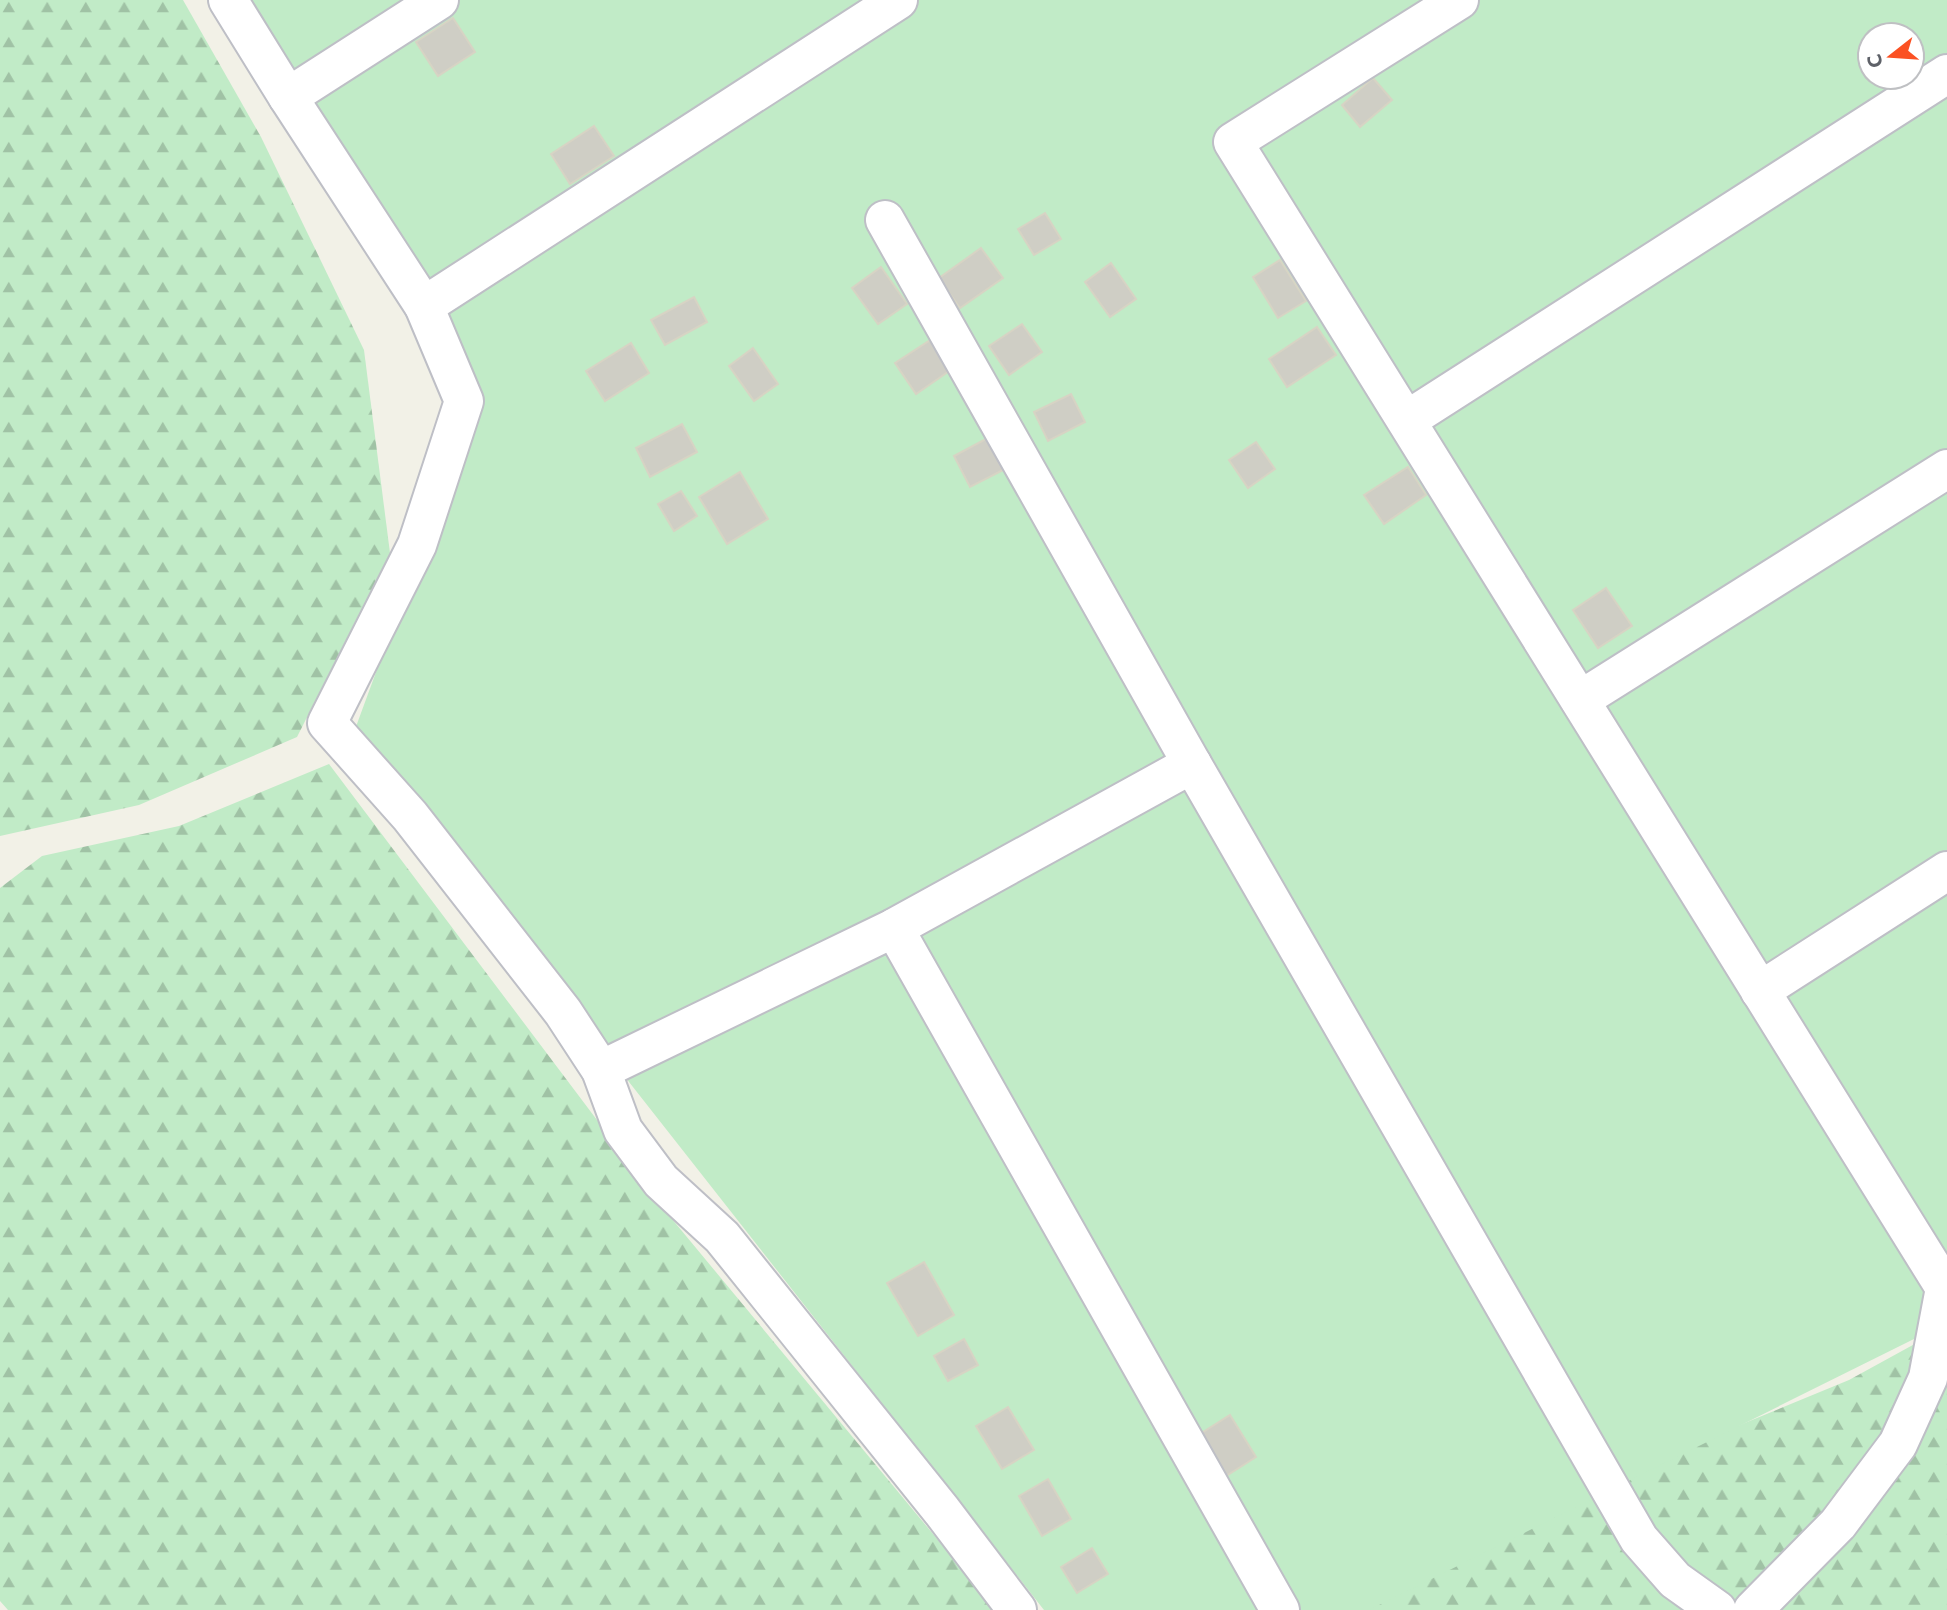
<svg xmlns="http://www.w3.org/2000/svg" width="1947" height="1610" font-family="Commissioner,sans-serif">
	<style>
		.forest { fill: url(#forest-firs) }
		.garden { fill: #c1ebc7; fill-rule: evenodd }
		.building { fill: #cfcec5; stroke: #d7d4c4; stroke-width: 2 }
		.lines { fill: none; stroke-linecap: round; stroke-linejoin: round }
		.minor-casing { stroke: #bebfc6; stroke-width: 42 }
		.minor { stroke: #fff; stroke-width: 38 }
	</style>
	<defs>
		<pattern id="forest-firs" width="22" height="20" patternUnits="userSpaceOnUse" patternTransform="scale(1.75)"><rect width="22" height="20" fill="#c1ebc7"/><path d="M5 1l3.5 6h-7zM16 11l3.5 6h-7z" fill="#a0c2a5"/></pattern>
	</defs>
	<rect width="100%" height="100%" fill="#f2f1e7"/>
	<g class="forest">
		<path d="M 0,0 L 183,0 L 261,137 L 364,350 L 390,553 L 297,737 L 139,805 L 0,836 Z"/>
		<path d="M 329,764 L 667,1213 L 996,1610 L 8,1610 L 0,1601 L 0,888 L 42,856 L 179,826 Z"/>
		<path d="M 1947,1319 L 1947,1610 L 1362,1610 L 1582,1490 L 1849,1380 L 1942,1329 Z"/>
	</g>
	<path class="garden" d="M 222,0 L 1947,0 L 1947,1281 L 1916,1338 L 1369,1610 L 1044,1610 L 354,732 L 474,406 ZM 1870,35 L 1912,35 L 1912,77 L 1870,77 Z"/>
	<g class="building">
		<path d="M 453,18 L 475,52 L 438,76 L 416,42 Z"/>
		<path d="M 1373,78 L 1392,100 L 1360,127 L 1342,105 Z"/>
		<path d="M 594,126 L 614,156 L 570,184 L 551,154 Z"/>
		<path d="M 1045,213 L 1061,239 L 1034,255 L 1018,229 Z"/>
		<path d="M 981,248 L 1003,278 L 960,308 L 939,278 Z"/>
		<path d="M 1280,260 L 1306,301 L 1278,318 L 1253,277 Z"/>
		<path d="M 1111,263 L 1136,299 L 1110,317 L 1085,282 Z"/>
		<path d="M 881,267 L 907,304 L 878,324 L 852,288 Z"/>
		<path d="M 694,297 L 707,322 L 665,345 L 651,320 Z"/>
		<path d="M 1022,324 L 1042,352 L 1009,375 L 989,346 Z"/>
		<path d="M 1317,327 L 1336,355 L 1287,387 L 1269,359 Z"/>
		<path d="M 935,337 L 955,367 L 916,394 L 895,363 Z"/>
		<path d="M 631,343 L 649,373 L 605,401 L 586,371 Z"/>
		<path d="M 753,348 L 778,384 L 754,401 L 729,366 Z"/>
		<path d="M 1071,394 L 1085,422 L 1048,441 L 1034,412 Z"/>
		<path d="M 682,424 L 697,452 L 650,477 L 636,448 Z"/>
		<path d="M 995,434 L 1011,466 L 970,487 L 954,456 Z"/>
		<path d="M 1256,442 L 1275,469 L 1248,488 L 1229,460 Z"/>
		<path d="M 1408,467 L 1426,495 L 1384,524 L 1364,495 Z"/>
		<path d="M 740,472 L 768,519 L 727,544 L 699,497 Z"/>
		<path d="M 681,491 L 697,516 L 674,531 L 658,504 Z"/>
		<path d="M 1606,588 L 1632,626 L 1598,648 L 1573,610 Z"/>
		<path d="M 924,1262 L 954,1315 L 918,1336 L 887,1283 Z"/>
		<path d="M 964,1339 L 978,1365 L 948,1381 L 934,1356 Z"/>
		<path d="M 1008,1407 L 1034,1450 L 1002,1469 L 976,1426 Z"/>
		<path d="M 1230,1415 L 1256,1457 L 1226,1476 L 1200,1434 Z"/>
		<path d="M 1048,1479 L 1071,1519 L 1042,1536 L 1019,1496 Z"/>
		<path d="M 1092,1548 L 1108,1574 L 1077,1593 L 1061,1567 Z"/>
	</g>
	<g class="lines">
		<defs>
			<g id="minor">
				<path d="M 228,0 L 288,97 L 424,306 L 464,401 L 417,545 L 327,723 L 410,816 L 563,1012 L 601,1070 L 623,1130 L 661,1181 L 722,1237 L 942,1511 L 1017,1610"/>
				<path d="M 1459,0 L 1233,142 L 1945,1288 L 1928,1378 L 1898,1444 L 1838,1524 L 1753,1610"/>
				<path d="M 288,97 L 439,0"/>
				<path d="M 885,220 L 1192,764 L 1639,1539 L 1675,1580 L 1717,1610"/>
				<path d="M 424,306 L 898,0"/>
				<path d="M 1407,420 L 1947,74"/>
				<path d="M 1580,700 L 1947,469"/>
				<path d="M 894,928 L 1280,1610"/>
				<path d="M 1760,991 L 1947,871"/>
				<path d="M 601,1070 L 894,928 L 1192,764"/>
			</g>
		</defs>
		<use href="#minor" class="minor-casing"/>
		<use href="#minor" class="minor"/>
	</g>
	<g transform="translate(1891 56) rotate(253)"><circle r="33" fill="#ffffff" stroke="#bfc0c3" stroke-width="2"/>
	<path d="M0-5L12 26L0 18L-12 26Z" fill="#fb5123"/>
	<text y="-10" font-size="19" font-weight="bold" text-anchor="middle" fill="#5e6168">С</text>
	</g>
</svg>
